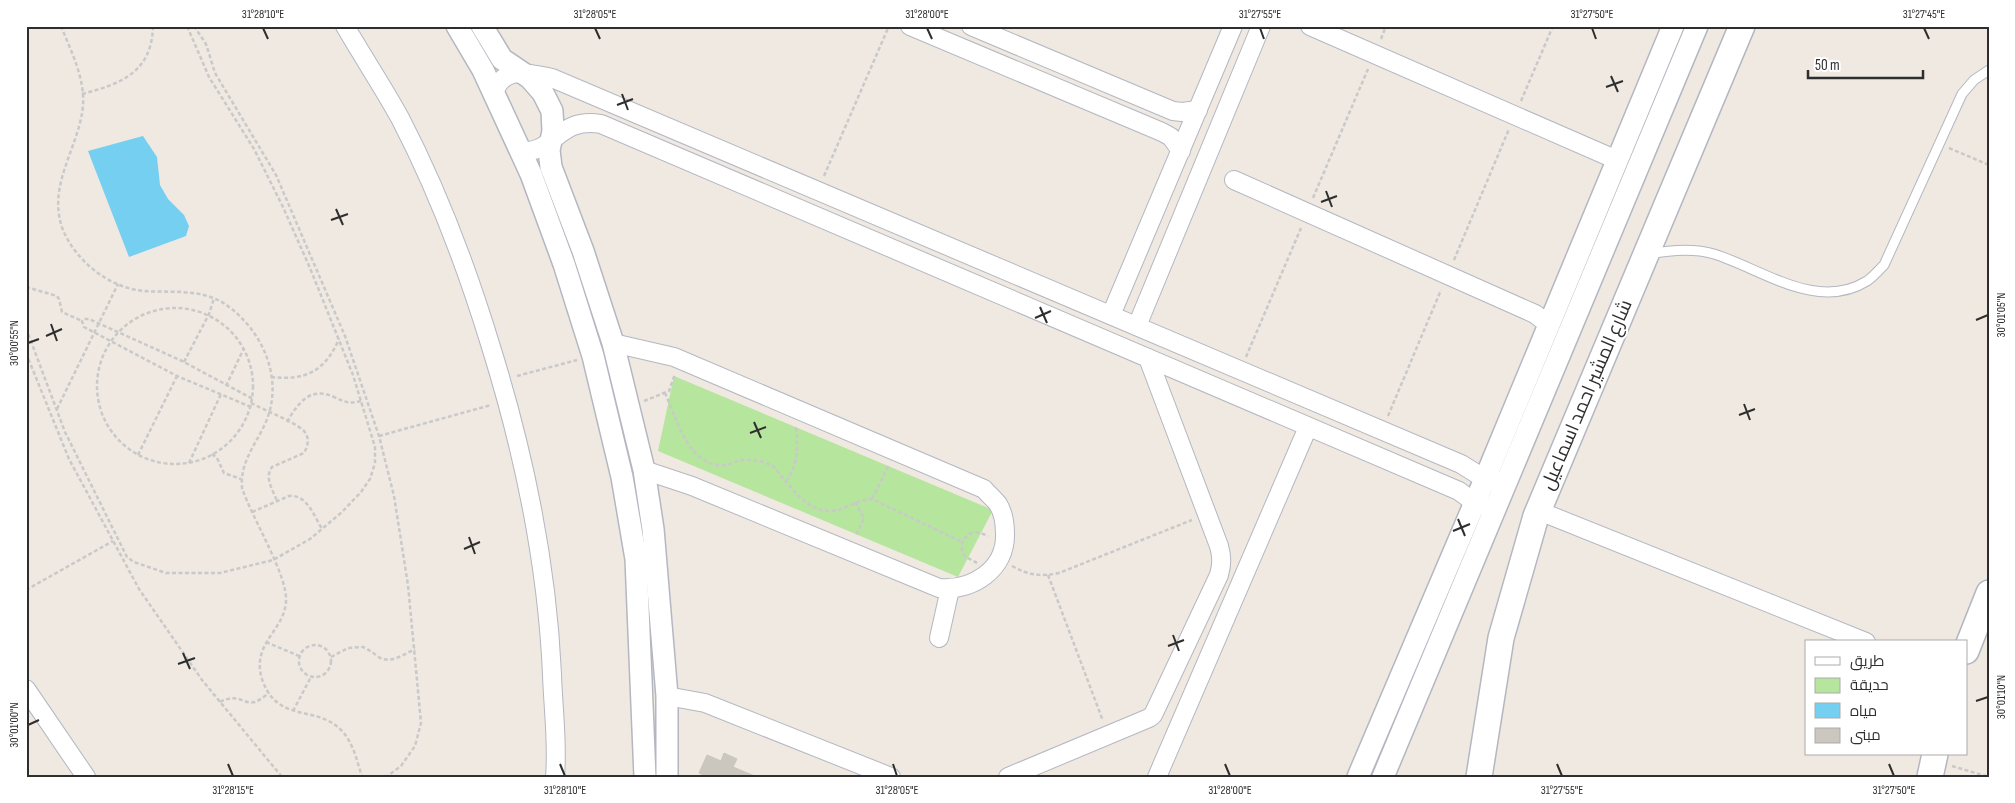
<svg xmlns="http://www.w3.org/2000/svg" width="2015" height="803" font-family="'Sofia Sans Condensed',Cairo,sans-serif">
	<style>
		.green { fill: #b6e59e }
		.water { fill: #75cff0 }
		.building { fill: #cbc7bf; stroke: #cbc5ba }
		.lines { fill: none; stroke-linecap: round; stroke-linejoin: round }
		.service-casing { stroke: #b4b7c1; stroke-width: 11 }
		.minor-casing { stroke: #b4b7c1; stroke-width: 20 }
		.tertiary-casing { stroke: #b4b7c1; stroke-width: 24 }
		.secondary-casing { stroke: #b4b7c1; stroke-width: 28 }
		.path { stroke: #c9c9c9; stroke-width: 2.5; stroke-dasharray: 4 2.5; stroke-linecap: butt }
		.service { stroke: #fff; stroke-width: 9 }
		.minor { stroke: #fff; stroke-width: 18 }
		.tertiary { stroke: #fff; stroke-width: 21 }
		.secondary { stroke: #fff; stroke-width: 25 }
		.ticks { fill: none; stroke: #2e2e2e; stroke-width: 2 }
		.labels { text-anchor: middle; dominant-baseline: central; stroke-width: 4; stroke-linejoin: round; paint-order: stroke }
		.street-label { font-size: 19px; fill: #2e2e2e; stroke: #fff }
		.neatline { fill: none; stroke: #2e2e2e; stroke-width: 2 }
		.ticks-label { font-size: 12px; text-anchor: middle; fill: #2e2e2e }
	</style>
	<rect width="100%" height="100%" fill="#efe9e1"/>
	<path class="green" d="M 674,376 L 993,510 L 958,577 L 658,451 Z"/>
	<path class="water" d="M 143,136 L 157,157 L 160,185 L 168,199 L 184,215 L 189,226 L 186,236 L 129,257 L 88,151 Z"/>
	<path class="building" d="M 724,753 L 737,759 L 733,767 L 757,777 L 707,777 L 699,773 L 707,755 L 721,761 Z"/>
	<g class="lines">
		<defs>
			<path id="service" d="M 1650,254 C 1671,250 1693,248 1714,254 C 1762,269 1817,312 1867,281 C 1873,277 1879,270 1884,265 L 1962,94 L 1974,80 L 1989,70"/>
			<g id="minor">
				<path d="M 345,26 C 363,57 383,87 400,118 C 438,191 467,268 491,347 C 524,453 547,562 552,674 C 553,708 558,743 555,777"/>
				<path d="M 910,26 L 1162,132 L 1171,137 L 1181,151"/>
				<path d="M 971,26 L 1173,111 L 1182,112 L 1198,110"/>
				<path d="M 1310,26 L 1610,157 L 1616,164"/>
				<path d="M 494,93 C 504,64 529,74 552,78 L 1461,464 L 1485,479 L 1496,482"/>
				<path d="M 520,151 C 554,155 558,116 601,124 L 1459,491 L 1475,503 L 1486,506"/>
				<path d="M 1234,180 L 1535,314 L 1548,324"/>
				<path d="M 1111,315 L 1233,26"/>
				<path d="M 1137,326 L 1261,26"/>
				<path d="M 613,343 L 674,357 L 984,489 C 988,494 994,499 998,504 C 1003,512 1005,523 1005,534 C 1006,569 973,591 939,588 L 692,486 L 644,470"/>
				<path d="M 1539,511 L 1866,642"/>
				<path d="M 939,638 L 950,589"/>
				<path d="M 26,689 L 86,777"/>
				<path d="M 667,696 L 705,703 L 891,777"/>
				<path d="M 1008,777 L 1149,718 L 1153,715 L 1219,575 C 1222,564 1222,557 1219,546 L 1148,358"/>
				<path d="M 1157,777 L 1308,427"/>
			</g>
			<g id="tertiary">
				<path d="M 457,26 L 483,70 L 531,174 L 564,264 L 593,356 L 622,477 L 636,559 L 645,777"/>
				<path d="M 482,26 L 502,59 L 530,78 L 543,93 L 552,111 L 553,131 L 549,150 L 551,167 L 583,251 L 613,343 L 644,470 L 653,529 L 667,696 L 667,777"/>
				<path d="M 1358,777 L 1485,479 L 1673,26"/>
				<path d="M 1383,777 L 1697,26"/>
			</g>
			<g id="secondary">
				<path d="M 1966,651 L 1989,593"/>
				<path d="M 1479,777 L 1501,638 L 1536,516 L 1742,26"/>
				<path d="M 1930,777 L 1935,754"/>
			</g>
		</defs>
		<use href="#service" class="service-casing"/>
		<use href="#minor" class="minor-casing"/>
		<use href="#tertiary" class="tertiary-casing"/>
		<use href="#secondary" class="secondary-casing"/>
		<g class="path">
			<path d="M 61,26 C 71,51 85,78 83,106 C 79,148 46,186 63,230 C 76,261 109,288 144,291 C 171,293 200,288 225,304 C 263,330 286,381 264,426 C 254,447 240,463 242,488 C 251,516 288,576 286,601 C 285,631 249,644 263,682 C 279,723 315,705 340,729 C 353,741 357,761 362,777"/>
			<path d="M 194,26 L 206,44 L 215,73 L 276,175 L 345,336 L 379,436 L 394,496 L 408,585 L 421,723 L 415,746 L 401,766 L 386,777"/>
			<path d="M 1381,39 L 1386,26"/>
			<path d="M 82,94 C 120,84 152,73 153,26"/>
			<path d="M 1521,101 L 1553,26"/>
			<path d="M 1949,148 L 1989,165"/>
			<path d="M 824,176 L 889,26"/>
			<path d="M 1313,198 L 1368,69"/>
			<path d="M 1454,260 L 1509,129"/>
			<path d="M 26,287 L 57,296 L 59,299 L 62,312 L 82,321"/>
			<circle cx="175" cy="386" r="78"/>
			<path d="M 26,328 L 65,432 L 122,547 L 127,557 L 134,562 L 166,573 L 220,573 L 273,560 L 310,539 L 342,512 L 361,492 L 370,479 L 375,463 L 375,447 L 353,375 L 310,268 L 283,207 L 254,149 L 209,77 L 187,26"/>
			<path d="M 26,353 L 69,459 L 139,589 L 202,680 L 282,777"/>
			<path d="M 1246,357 L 1301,228"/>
			<path d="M 184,362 L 209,314 L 214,298"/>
			<path d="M 517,376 L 577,360"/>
			<path d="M 271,377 C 306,381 325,371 339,339"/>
			<path d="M 226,386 L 244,348"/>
			<path d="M 665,393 C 677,419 689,470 727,465 C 732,464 736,461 741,460 C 751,459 762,461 771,465 C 775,467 778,472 781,476 C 795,492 806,509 828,511 C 844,512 856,499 872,499 L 962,542"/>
			<path d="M 644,401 L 669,391 L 675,374"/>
			<path d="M 251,403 C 264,410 295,422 304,431 C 310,438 308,446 304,453 L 272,467 C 264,478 273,490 277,501"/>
			<path d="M 251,407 L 177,376 L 84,327 L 82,321 L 84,319 L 89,319 L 182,361 L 253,399"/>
			<path d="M 57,409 L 118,284"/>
			<path d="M 1388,416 L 1441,290"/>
			<path d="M 287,422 C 298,403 310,386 334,397 C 345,402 349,404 361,401"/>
			<path d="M 379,436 L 491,405"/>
			<path d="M 212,454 L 217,458 L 224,473 L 241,479"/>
			<path d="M 138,455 L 177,376"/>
			<path d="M 189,463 L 221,394"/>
			<path d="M 786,481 C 800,463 797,446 796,425"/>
			<path d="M 872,499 L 889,465"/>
			<path d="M 855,502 L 864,518 L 856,536"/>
			<path d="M 252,512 L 289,496 C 307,494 314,516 322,529"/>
			<path d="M 977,563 C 974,561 969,559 966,557 C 958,550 962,536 972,533 C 977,531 983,534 988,536"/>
			<path d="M 1012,566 C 1028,575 1041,577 1059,573 L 1192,520"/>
			<path d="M 1048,575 L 1103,721"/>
			<path d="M 26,590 L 113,541"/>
			<path d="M 266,642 L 299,656"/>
			<circle cx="315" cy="661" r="16"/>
			<path d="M 331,657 L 348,648 L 363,647 C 368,649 372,652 377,656 C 389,665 403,655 415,649"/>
			<path d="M 220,702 C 239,692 242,705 255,702 C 260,700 265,696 269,693"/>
			<path d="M 293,711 L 311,677"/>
			<path d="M 1952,766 L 1989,777"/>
		</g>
		<use href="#service" class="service"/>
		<use href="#minor" class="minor"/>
		<use href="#tertiary" class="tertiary"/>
		<use href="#secondary" class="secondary"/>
	</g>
	<path class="ticks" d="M 263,28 L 268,39M 595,28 L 600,39M 927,28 L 932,39M 1260,28 L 1264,39M 1592,28 L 1596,39M 1924,28 L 1929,39M 1611,76 L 1618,92M 1606,87 L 1623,81M 622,94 L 628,110M 617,105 L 633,99M 1326,191 L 1332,207M 1321,202 L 1337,196M 336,209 L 343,225M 331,220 L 348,214M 1040,307 L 1047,323M 1035,318 L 1051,311M 1976,320 L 1988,315M 51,324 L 57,341M 46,336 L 62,329M 28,343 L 39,339M 1744,404 L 1750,420M 1739,415 L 1755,409M 754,422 L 761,438M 750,433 L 766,427M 1458,519 L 1465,536M 1453,531 L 1470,524M 469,537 L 475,554M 464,549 L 480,542M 1173,635 L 1179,651M 1168,646 L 1184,640M 183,653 L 190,669M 178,664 L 195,658M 1976,701 L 1988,697M 28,725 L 39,720M 228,764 L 233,776M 560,764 L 565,776M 893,764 L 897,776M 1225,764 L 1230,776M 1557,764 L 1562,776M 1889,764 L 1894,776"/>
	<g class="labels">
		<g class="street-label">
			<text transform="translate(1587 395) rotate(-67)">شارع المشير احمد اسماعيل</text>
		</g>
	</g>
	<rect width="2015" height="803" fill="none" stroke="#ffffff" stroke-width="55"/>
	<rect x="1805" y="640" width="162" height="115" fill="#ffffff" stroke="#ababab"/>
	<rect x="1815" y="657" width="25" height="8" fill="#ffffff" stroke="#ababab"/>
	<text x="1850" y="666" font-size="15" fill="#2e2e2e">طريق</text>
	<rect x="1815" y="678" width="25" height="15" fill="#b6e59e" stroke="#ababab"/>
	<text x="1850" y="690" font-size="15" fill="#2e2e2e">حديقة</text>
	<rect x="1815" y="703" width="25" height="15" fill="#75cff0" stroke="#ababab"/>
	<text x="1850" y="716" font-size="15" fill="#2e2e2e">مياه</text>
	<rect x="1815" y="728" width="25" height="15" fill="#cbc7bf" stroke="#ababab"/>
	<text x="1850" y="740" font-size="15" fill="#2e2e2e">مبنى</text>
	<path d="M1808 70v8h115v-8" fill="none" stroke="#2e2e2e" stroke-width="2.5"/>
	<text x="1815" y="70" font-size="15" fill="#2e2e2e" stroke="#ffffff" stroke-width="4" paint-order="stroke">50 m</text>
	<rect x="28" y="28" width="1960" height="748" class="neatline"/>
	<g class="ticks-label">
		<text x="263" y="18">31°28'10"E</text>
		<text x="595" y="18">31°28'05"E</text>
		<text x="927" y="18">31°28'00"E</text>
		<text x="1260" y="18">31°27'55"E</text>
		<text x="1592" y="18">31°27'50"E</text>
		<text x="1924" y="18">31°27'45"E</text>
		<text transform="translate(2001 315) rotate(-90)" y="4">30°01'05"N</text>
		<text transform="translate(14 343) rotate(-90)" y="4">30°00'55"N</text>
		<text transform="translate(2001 697) rotate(-90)" y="4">30°01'10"N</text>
		<text transform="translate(14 725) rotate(-90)" y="4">30°01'00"N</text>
		<text x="233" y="794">31°28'15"E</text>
		<text x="565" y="794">31°28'10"E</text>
		<text x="897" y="794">31°28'05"E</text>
		<text x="1230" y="794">31°28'00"E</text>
		<text x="1562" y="794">31°27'55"E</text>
		<text x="1894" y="794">31°27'50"E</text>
	</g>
</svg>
